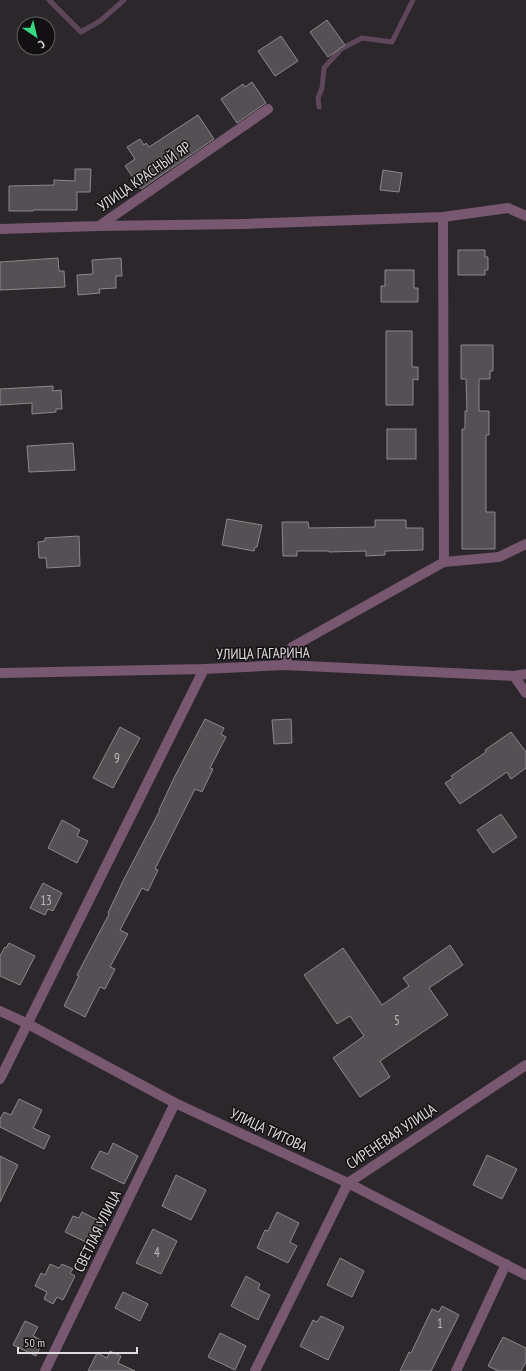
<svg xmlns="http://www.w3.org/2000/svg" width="526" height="1371" font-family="'PT Sans Narrow',sans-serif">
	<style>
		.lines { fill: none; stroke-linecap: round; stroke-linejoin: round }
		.stream { stroke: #5f475b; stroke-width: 5 }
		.building { fill: #555053; stroke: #8d888c }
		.minor { stroke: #785771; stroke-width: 10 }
		.labels { text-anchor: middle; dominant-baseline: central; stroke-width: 3; stroke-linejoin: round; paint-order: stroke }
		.number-label { font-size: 13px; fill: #bcb9bc }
		.street-label { font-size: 15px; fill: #dfdcdf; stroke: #121012 }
	</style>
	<rect width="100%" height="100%" fill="#2b272a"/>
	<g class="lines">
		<g class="stream">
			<path d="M 49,0 L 81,32 L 100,21 L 124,0"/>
			<path d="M 319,107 L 318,98 L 322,88 L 324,68 L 341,49 L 362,38 L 392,42 L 413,0"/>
		</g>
	</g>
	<g class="building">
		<path d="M 327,20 L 345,45 L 328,57 L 310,32 Z"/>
		<path d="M 281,36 L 298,61 L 275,76 L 258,51 Z"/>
		<path d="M 252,82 L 266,103 L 237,123 L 221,99 L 243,84 L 245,87 Z"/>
		<path d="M 198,115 L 214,139 L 141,189 L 125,166 L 135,159 L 127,147 L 140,139 L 144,145 L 146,143 L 149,147 Z"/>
		<path d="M 75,169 L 91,169 L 90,192 L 77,192 L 77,210 L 33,210 L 33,211 L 9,211 L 9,186 L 54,185 L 54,180 L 75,181 Z"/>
		<path d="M 383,170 L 402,173 L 399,192 L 380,190 Z"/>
		<path d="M 458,250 L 485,250 L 485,257 L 488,257 L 488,270 L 485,270 L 485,275 L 458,275 Z"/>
		<path d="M 58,258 L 59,271 L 64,271 L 65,287 L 0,290 L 0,262 Z"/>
		<path d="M 121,258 L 122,276 L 116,276 L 116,288 L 99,289 L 100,293 L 78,295 L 77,275 L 93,274 L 92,260 Z"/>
		<path d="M 385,270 L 414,270 L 414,288 L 418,288 L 418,302 L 381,302 L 381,286 L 385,286 Z"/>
		<path d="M 386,331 L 412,331 L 412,367 L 418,367 L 418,380 L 413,379 L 413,405 L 386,405 Z"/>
		<path d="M 461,345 L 493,345 L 493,371 L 490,371 L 490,379 L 479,379 L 479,411 L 489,411 L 489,435 L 486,435 L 486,512 L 495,512 L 495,549 L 462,549 L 462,429 L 465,429 L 465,411 L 467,411 L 466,379 L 461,379 Z"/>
		<path d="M 53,386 L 53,391 L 61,390 L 62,409 L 56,409 L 56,412 L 32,414 L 32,403 L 0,405 L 0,389 Z"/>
		<rect x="387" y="429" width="29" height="30"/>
		<path d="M 73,443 L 75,470 L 29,472 L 27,446 Z"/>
		<path d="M 227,519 L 262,525 L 257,547 L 255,547 L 254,551 L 222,545 Z"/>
		<path d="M 375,520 L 406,520 L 406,528 L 423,528 L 423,550 L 385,551 L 385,555 L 366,556 L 366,551 L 329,552 L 329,551 L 297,551 L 297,556 L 283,556 L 282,522 L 308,522 L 309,528 L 375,527 Z"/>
		<path d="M 79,536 L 80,566 L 47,568 L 46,558 L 39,558 L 38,542 L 45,541 L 45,538 Z"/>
		<path d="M 205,719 L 224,728 L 221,734 L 226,737 L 210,768 L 213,769 L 202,792 L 195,789 L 155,869 L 158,870 L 148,891 L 142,888 L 120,930 L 128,934 L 110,967 L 115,969 L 105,989 L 100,987 L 85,1017 L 64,1006 L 79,976 L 77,975 L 109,914 L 108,913 L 124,879 L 160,810 L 159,810 L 174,778 Z"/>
		<path d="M 291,719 L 292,743 L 274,744 L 272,720 Z"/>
		<path d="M 120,727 L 140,738 L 113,788 L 93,778 Z"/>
		<path d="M 511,732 L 526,752 L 526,768 L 511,779 L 507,772 L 460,804 L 445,783 L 453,778 L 451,776 L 486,752 L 485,750 Z"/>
		<path d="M 501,814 L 517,837 L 493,853 L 477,830 Z"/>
		<path d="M 62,820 L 80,830 L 77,836 L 88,841 L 77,863 L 48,848 Z"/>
		<path d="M 43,883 L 62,893 L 53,911 L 48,909 L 45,915 L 30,908 Z"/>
		<path d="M 9,943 L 35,956 L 20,985 L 0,976 L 0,956 L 5,947 L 6,948 Z"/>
		<path d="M 450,945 L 463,965 L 429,988 L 448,1015 L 380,1061 L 390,1077 L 360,1097 L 333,1058 L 364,1036 L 350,1016 L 337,1024 L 304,975 L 343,948 L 382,1005 L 409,986 L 403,978 Z"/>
		<path d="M 19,1099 L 42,1110 L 33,1128 L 50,1136 L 44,1149 L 0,1127 L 0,1119 L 4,1112 L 11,1115 Z"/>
		<path d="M 113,1143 L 138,1156 L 124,1184 L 91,1168 L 100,1151 L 108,1154 Z"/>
		<path d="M 487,1155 L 517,1169 L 502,1199 L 473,1185 Z"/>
		<path d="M 0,1156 L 18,1165 L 0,1202 Z"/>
		<path d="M 176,1175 L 206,1190 L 191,1220 L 162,1206 Z"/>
		<path d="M 82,1212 L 103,1223 L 92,1245 L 65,1232 L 73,1216 L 79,1218 Z"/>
		<path d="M 277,1212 L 299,1223 L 290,1242 L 297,1246 L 288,1263 L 257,1248 L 265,1230 L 268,1231 Z"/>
		<path d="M 153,1229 L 177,1241 L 161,1274 L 136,1263 Z"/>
		<path d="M 340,1258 L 364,1271 L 352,1297 L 327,1285 Z"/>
		<path d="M 50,1264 L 59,1268 L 62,1264 L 73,1269 L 70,1273 L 75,1276 L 63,1300 L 57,1297 L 53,1304 L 44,1299 L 47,1292 L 35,1286 L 41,1273 L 45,1275 Z"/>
		<path d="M 246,1276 L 260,1284 L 258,1289 L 270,1295 L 258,1320 L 231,1306 Z"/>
		<path d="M 123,1292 L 148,1304 L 140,1321 L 115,1308 Z"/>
		<path d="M 442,1306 L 459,1315 L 431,1371 L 400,1371 L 409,1352 L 411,1353 L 432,1309 L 439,1312 Z"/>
		<path d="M 321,1316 L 344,1327 L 328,1360 L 300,1346 L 313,1320 L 317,1322 Z"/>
		<path d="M 25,1321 L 38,1327 L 33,1336 L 43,1341 L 36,1356 L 13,1345 Z"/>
		<path d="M 220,1333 L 246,1346 L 235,1370 L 208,1357 Z"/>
		<path d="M 503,1337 L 526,1348 L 526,1362 L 521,1371 L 498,1371 L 488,1366 Z"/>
		<path d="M 110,1351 L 121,1356 L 118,1363 L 135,1371 L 88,1371 L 97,1353 L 107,1358 Z"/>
	</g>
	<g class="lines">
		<g class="minor">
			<path d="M 99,226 L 243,224 L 443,217 L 508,208 L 526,216"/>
			<path d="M 0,229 L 99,226 L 268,109"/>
			<path d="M 444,562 L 499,557 L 526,544"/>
			<path d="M 284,665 L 292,647 L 444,562 L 443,217"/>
			<path d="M 0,673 L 204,669 L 284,665 L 514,676 L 526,674"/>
			<path d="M 514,676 L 526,693"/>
			<path d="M 0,1011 L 28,1024 L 175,1103 L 348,1183 L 526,1275"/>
			<path d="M 0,1079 L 204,669"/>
			<path d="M 45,1371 L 175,1103"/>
			<path d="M 255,1371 L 348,1183 L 526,1065"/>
			<path d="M 456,1371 L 506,1264"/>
		</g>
	</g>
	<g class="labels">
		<g class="number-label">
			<text x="117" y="758">9</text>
			<text x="46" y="900">13</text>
			<text x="397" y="1020">5</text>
			<text x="157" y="1252">4</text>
			<text x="440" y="1323">1</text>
		</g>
		<g class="street-label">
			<text transform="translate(144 176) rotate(-35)">УЛИЦА КРАСНЫЙ ЯР</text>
			<text transform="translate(263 653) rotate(-1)">УЛИЦА ГАГАРИНА</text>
			<text transform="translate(269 1130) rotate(25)">УЛИЦА ТИТОВА</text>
			<text transform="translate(391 1136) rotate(-34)">СИРЕНЕВАЯ УЛИЦА</text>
			<text transform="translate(97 1231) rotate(-64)">СВЕТЛАЯ УЛИЦА</text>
		</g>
	</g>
	<g transform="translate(36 36) rotate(145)"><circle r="19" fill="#121012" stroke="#646264"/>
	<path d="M0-3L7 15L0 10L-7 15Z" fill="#37d880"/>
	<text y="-6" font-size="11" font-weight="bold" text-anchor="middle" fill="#dfdcdf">С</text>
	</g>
	<path d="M18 1347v6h119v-6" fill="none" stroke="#dfdcdf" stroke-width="2"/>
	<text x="24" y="1347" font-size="12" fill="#dfdcdf" stroke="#121012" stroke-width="3" paint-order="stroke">50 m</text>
</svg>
